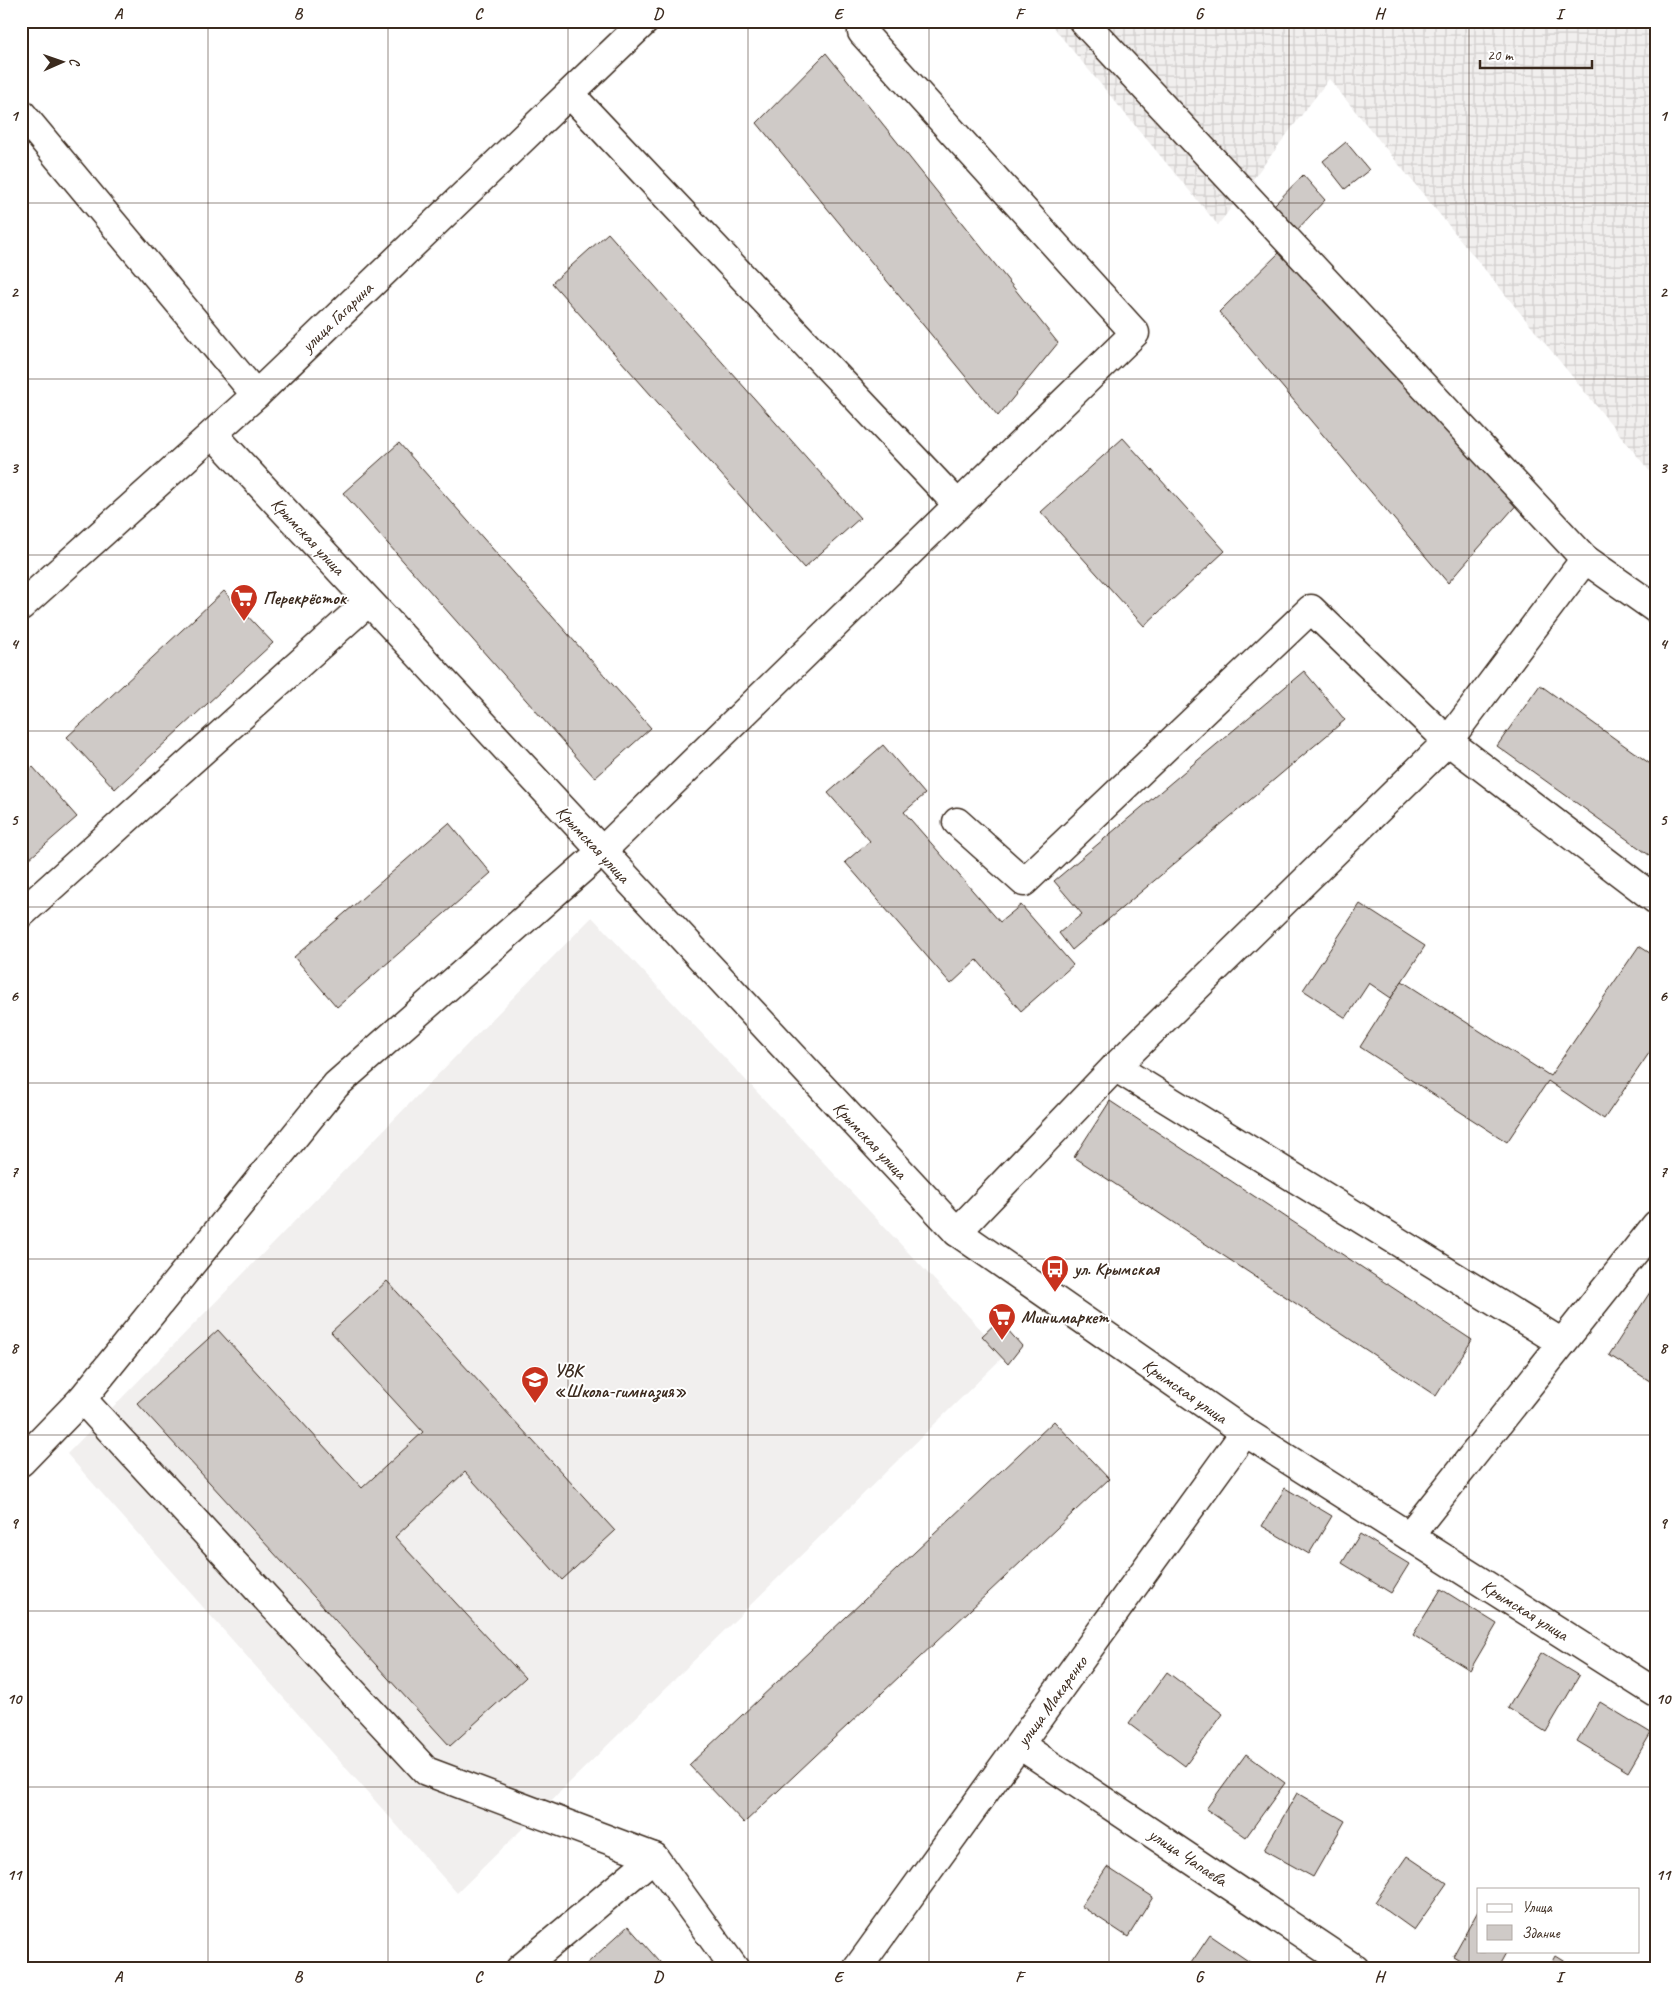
<svg xmlns="http://www.w3.org/2000/svg" width="1677" height="1990" font-family="Caveat,sans-serif">
	<style>
		.built { fill: #f1efee }
		.industrial { fill: url(#industrial-grid) }
		.building { fill: #cfcac7; stroke: #3b2a1e }
		.lines { fill: none; stroke-linecap: round; stroke-linejoin: round }
		.minor-casing { stroke: #3b2a1e; stroke-width: 31 }
		.minor { stroke: #fff; stroke-width: 28 }
		.grid { fill: none; stroke: #3b2a1e; stroke-width: 1; stroke-opacity: 0.55 }
		.labels { text-anchor: middle; dominant-baseline: central; stroke-width: 4; stroke-linejoin: round; paint-order: stroke }
		.street-label { font-size: 18px; fill: #3b2a1e; stroke: #fff }
		.poi-label { font-size: 18px; font-weight: bold; fill: #3b2a1e; stroke: #fff; text-anchor: start }
		.neatline { fill: none; stroke: #3b2a1e; stroke-width: 2 }
		.grid-label { font-size: 16px; text-anchor: middle; font-weight: bold; fill: #3b2a1e }
	</style>
	<defs>
		<pattern id="industrial-grid" width="8" height="8" patternUnits="userSpaceOnUse" patternTransform="scale(1.25)"><rect width="8" height="8" fill="#f1efee"/><path d="M0 4h8M4 0v8" fill="none" stroke="#d0cdcc"/></pattern>
	</defs>
	<rect width="100%" height="100%" fill="#fff"/>
	<filter id="ink" filterUnits="userSpaceOnUse"><feTurbulence type="fractalNoise" baseFrequency=".02" numOctaves="2"/><feDisplacementMap in="SourceGraphic" scale="10" xChannelSelector="R" yChannelSelector="G"/><feConvolveMatrix kernelMatrix="1 2 1 2 8 2 1 2 1" color-interpolation-filters="sRGB"/></filter>
	<g filter="url(#ink)">
		<path class="built" d="M 592,917 L 1005,1355 L 457,1893 L 67,1454 Z"/>
		<path class="industrial" d="M 1048,21 L 1656,21 L 1656,479 L 1329,79 L 1218,225 Z"/>
		<g class="building">
			<path d="M 826,53 L 1058,343 L 998,416 L 757,123 Z"/>
			<path d="M 1346,142 L 1369,170 L 1345,189 L 1323,161 Z"/>
			<path d="M 1303,175 L 1325,200 L 1295,232 L 1273,206 Z"/>
			<path d="M 608,233 L 860,518 L 804,568 L 552,283 Z"/>
			<path d="M 1287,245 L 1519,502 L 1448,583 L 1219,312 Z"/>
			<path d="M 1123,438 L 1225,551 L 1144,626 L 1041,512 Z"/>
			<path d="M 399,443 L 651,728 L 595,778 L 343,493 Z"/>
			<path d="M 224,591 L 273,643 L 115,789 L 67,737 Z"/>
			<path d="M 1304,671 L 1345,720 L 1072,950 L 1059,933 L 1082,914 L 1054,881 Z"/>
			<path d="M 1540,685 L 1656,768 L 1656,860 L 1497,746 Z"/>
			<path d="M 883,745 L 925,794 L 904,812 L 1000,922 L 1021,905 L 1073,965 L 1021,1011 L 977,960 L 951,984 L 845,862 L 870,841 L 828,793 Z"/>
			<path d="M 33,767 L 77,817 L 21,866 L 21,777 Z"/>
			<path d="M 449,823 L 491,873 L 337,1007 L 294,957 Z"/>
			<path d="M 1360,904 L 1425,946 L 1391,998 L 1369,983 L 1346,1018 L 1303,990 Z"/>
			<path d="M 1639,946 L 1656,957 L 1656,1043 L 1604,1119 L 1548,1081 L 1507,1142 L 1360,1047 L 1402,981 L 1550,1076 Z"/>
			<path d="M 1110,1101 L 1472,1340 L 1436,1396 L 1074,1157 Z"/>
			<path d="M 387,1281 L 615,1531 L 562,1580 L 465,1472 L 395,1537 L 525,1678 L 450,1746 L 137,1403 L 218,1330 L 362,1488 L 423,1432 L 331,1332 Z"/>
			<path d="M 1656,1283 L 1656,1385 L 1609,1355 Z"/>
			<path d="M 999,1320 L 1022,1346 L 1008,1364 L 982,1336 Z"/>
			<path d="M 1054,1421 L 1109,1479 L 744,1823 L 689,1765 Z"/>
			<path d="M 1285,1488 L 1332,1516 L 1309,1554 L 1262,1526 Z"/>
			<path d="M 1360,1534 L 1409,1564 L 1391,1593 L 1342,1563 Z"/>
			<path d="M 1441,1589 L 1497,1624 L 1470,1670 L 1413,1635 Z"/>
			<path d="M 1541,1653 L 1579,1676 L 1546,1732 L 1508,1708 Z"/>
			<path d="M 1167,1672 L 1223,1714 L 1185,1766 L 1129,1724 Z"/>
			<path d="M 1600,1702 L 1651,1733 L 1628,1772 L 1577,1741 Z"/>
			<path d="M 1246,1754 L 1285,1783 L 1246,1837 L 1206,1809 Z"/>
			<path d="M 1297,1793 L 1345,1821 L 1313,1877 L 1264,1850 Z"/>
			<path d="M 1407,1856 L 1447,1883 L 1414,1930 L 1375,1902 Z"/>
			<path d="M 1107,1867 L 1153,1897 L 1128,1937 L 1081,1906 Z"/>
			<path d="M 1478,1911 L 1478,1951 L 1507,1951 L 1497,1969 L 1475,1969 L 1453,1956 Z"/>
			<path d="M 628,1926 L 666,1969 L 581,1969 Z"/>
			<path d="M 1210,1935 L 1260,1969 L 1187,1969 Z"/>
			<path d="M 1555,1956 L 1576,1969 L 1548,1969 Z"/>
		</g>
		<g class="lines">
			<defs>
				<g id="minor">
					<path d="M 1083,21 L 1585,559 L 1656,609"/>
					<path d="M 570,94 L 958,505"/>
					<path d="M 21,113 L 256,395"/>
					<path d="M 213,434 L 957,1232 L 1245,1432 L 1656,1693"/>
					<path d="M 1585,559 L 1448,741 L 1656,900"/>
					<path d="M 21,606 L 256,395 L 645,21"/>
					<path d="M 21,914 L 368,602"/>
					<path d="M 1115,1067 L 1562,1343"/>
					<path d="M 957,1232 L 1115,1067 L 1448,741 L 1311,609 L 1024,882 L 957,822"/>
					<path d="M 82,1399 L 426,1771 L 654,1857 L 735,1969"/>
					<path d="M 21,1462 L 82,1399 L 336,1085 L 601,852 L 1135,333 L 862,32"/>
					<path d="M 1409,1536 L 1656,1225"/>
					<path d="M 1020,1745 L 1355,1969"/>
					<path d="M 520,1969 L 654,1857"/>
					<path d="M 857,1969 L 1245,1432"/>
				</g>
			</defs>
			<use href="#minor" class="minor-casing"/>
			<use href="#minor" class="minor"/>
		</g>
	</g>
	<path class="grid" d="M 208,21 L 208,1969M 388,21 L 388,1969M 568,21 L 568,1969M 748,21 L 748,1969M 929,21 L 929,1969M 1109,21 L 1109,1969M 1289,21 L 1289,1969M 1469,21 L 1469,1969M 21,203 L 1656,203M 21,379 L 1656,379M 21,555 L 1656,555M 21,731 L 1656,731M 21,907 L 1656,907M 21,1083 L 1656,1083M 21,1259 L 1656,1259M 21,1435 L 1656,1435M 21,1611 L 1656,1611M 21,1787 L 1656,1787"/>
	<defs>
		<symbol id="supermarket-pin" viewBox="-11 -11 22 30"><path d="M0 17L-7.5 6A9.5 9.5 0 1 1 7.5 6Z" fill="#c8321e" stroke="#fff"/><path d="M-6-5.5h2.5l.6 2H6L4.5 2H-2.5L-4.4-4H-6ZM-1.5 3.2a1.3 1.3 0 1 0 .1 0ZM3 3.2a1.3 1.3 0 1 0 .1 0Z" fill="#fff"/></symbol>
		<symbol id="bus-pin" viewBox="-11 -11 22 30"><path d="M0 17L-7.5 6A9.5 9.5 0 1 1 7.5 6Z" fill="#c8321e" stroke="#fff"/><path d="M-5-6H5V4H4V6H2V4H-2V6H-4V4H-5ZM-3.5-4V0h7V-4ZM-3.5 1.2v1.5H-2V1.2ZM2 1.2v1.5H3.5V1.2Z" fill="#fff"/></symbol>
		<symbol id="school-pin" viewBox="-11 -11 22 30"><path d="M0 17L-7.5 6A9.5 9.5 0 1 1 7.5 6Z" fill="#c8321e" stroke="#fff"/><path d="M0-5L7-2L0 1L-7-2ZM-4 1L0 2.5L4 1V4Q0 6-4 4Z" fill="#fff"/></symbol>
	</defs>
	<g fill-rule="evenodd">
		<use href="#supermarket-pin" x="228" y="582" width="32" height="43"/>
		<use href="#bus-pin" x="1039" y="1253" width="32" height="43"/>
		<use href="#supermarket-pin" x="986" y="1301" width="32" height="43"/>
		<use href="#school-pin" x="519" y="1364" width="32" height="43"/>
	</g>
	<g class="labels">
		<g class="street-label">
			<text transform="translate(337 317) rotate(-44)">улица Гагарина</text>
			<text transform="translate(308 536) rotate(47)">Крымская улица</text>
			<text transform="translate(593 844) rotate(47)">Крымская улица</text>
			<text transform="translate(870 1140) rotate(47)">Крымская улица</text>
			<text transform="translate(1185 1391) rotate(35)">Крымская улица</text>
			<text transform="translate(1525 1610) rotate(32)">Крымская улица</text>
			<text transform="translate(1052 1701) rotate(-54)">улица Макаренко</text>
			<text transform="translate(1188 1857) rotate(34)">улица Чапаева</text>
		</g>
		<g class="poi-label">
			<text x="263" y="598">Перекрёсток</text>
			<text x="1074" y="1269">ул. Крымская</text>
			<text x="1021" y="1317">Минимаркет</text>
			<text x="554" y="1370">УВК<tspan x="554" dy="21">«Школа-гимназия»</tspan></text>
		</g>
	</g>
	<rect width="1677" height="1990" fill="none" stroke="#fff" stroke-width="55"/>
	<rect x="1477" y="1888" width="162" height="65" fill="#ffffff" stroke="#b1aaa5"/>
	<rect x="1487" y="1904" width="25" height="8" fill="#ffffff" stroke="#b1aaa5"/>
	<text x="1522" y="1912" font-size="15" fill="#3b2a1e">Улица</text>
	<rect x="1487" y="1925" width="25" height="15" fill="#cfcac7" stroke="#b1aaa5"/>
	<text x="1522" y="1938" font-size="15" fill="#3b2a1e">Здание</text>
	<g transform="translate(62 62) rotate(88)" stroke="#ffffff" stroke-width="4" paint-order="stroke">
	<path d="M0-4L9 19L0 12L-9 19Z" fill="#3b2a1e"/>
	<text y="-8" font-size="14" font-weight="bold" text-anchor="middle" fill="#3b2a1e">С</text>
	</g>
	<path d="M1480 60v8h112v-8" fill="none" stroke="#3b2a1e" stroke-width="2.5"/>
	<text x="1487" y="60" font-size="15" fill="#3b2a1e" stroke="#ffffff" stroke-width="4" paint-order="stroke">20 m</text>
	<rect x="28" y="28" width="1622" height="1934" class="neatline"/>
	<g class="grid-label">
		<text x="118" y="19">A</text>
		<text x="298" y="19">B</text>
		<text x="478" y="19">C</text>
		<text x="658" y="19">D</text>
		<text x="838" y="19">E</text>
		<text x="1019" y="19">F</text>
		<text x="1199" y="19">G</text>
		<text x="1379" y="19">H</text>
		<text x="1559" y="19">I</text>
		<text x="14" y="121">1</text>
		<text x="1663" y="121">1</text>
		<text x="14" y="297">2</text>
		<text x="1663" y="297">2</text>
		<text x="14" y="473">3</text>
		<text x="1663" y="473">3</text>
		<text x="14" y="649">4</text>
		<text x="1663" y="649">4</text>
		<text x="14" y="825">5</text>
		<text x="1663" y="825">5</text>
		<text x="14" y="1001">6</text>
		<text x="1663" y="1001">6</text>
		<text x="14" y="1177">7</text>
		<text x="1663" y="1177">7</text>
		<text x="14" y="1353">8</text>
		<text x="1663" y="1353">8</text>
		<text x="14" y="1528">9</text>
		<text x="1663" y="1528">9</text>
		<text x="14" y="1704">10</text>
		<text x="1663" y="1704">10</text>
		<text x="14" y="1880">11</text>
		<text x="1663" y="1880">11</text>
		<text x="118" y="1982">A</text>
		<text x="298" y="1982">B</text>
		<text x="478" y="1982">C</text>
		<text x="658" y="1982">D</text>
		<text x="838" y="1982">E</text>
		<text x="1019" y="1982">F</text>
		<text x="1199" y="1982">G</text>
		<text x="1379" y="1982">H</text>
		<text x="1559" y="1982">I</text>
	</g>
</svg>
